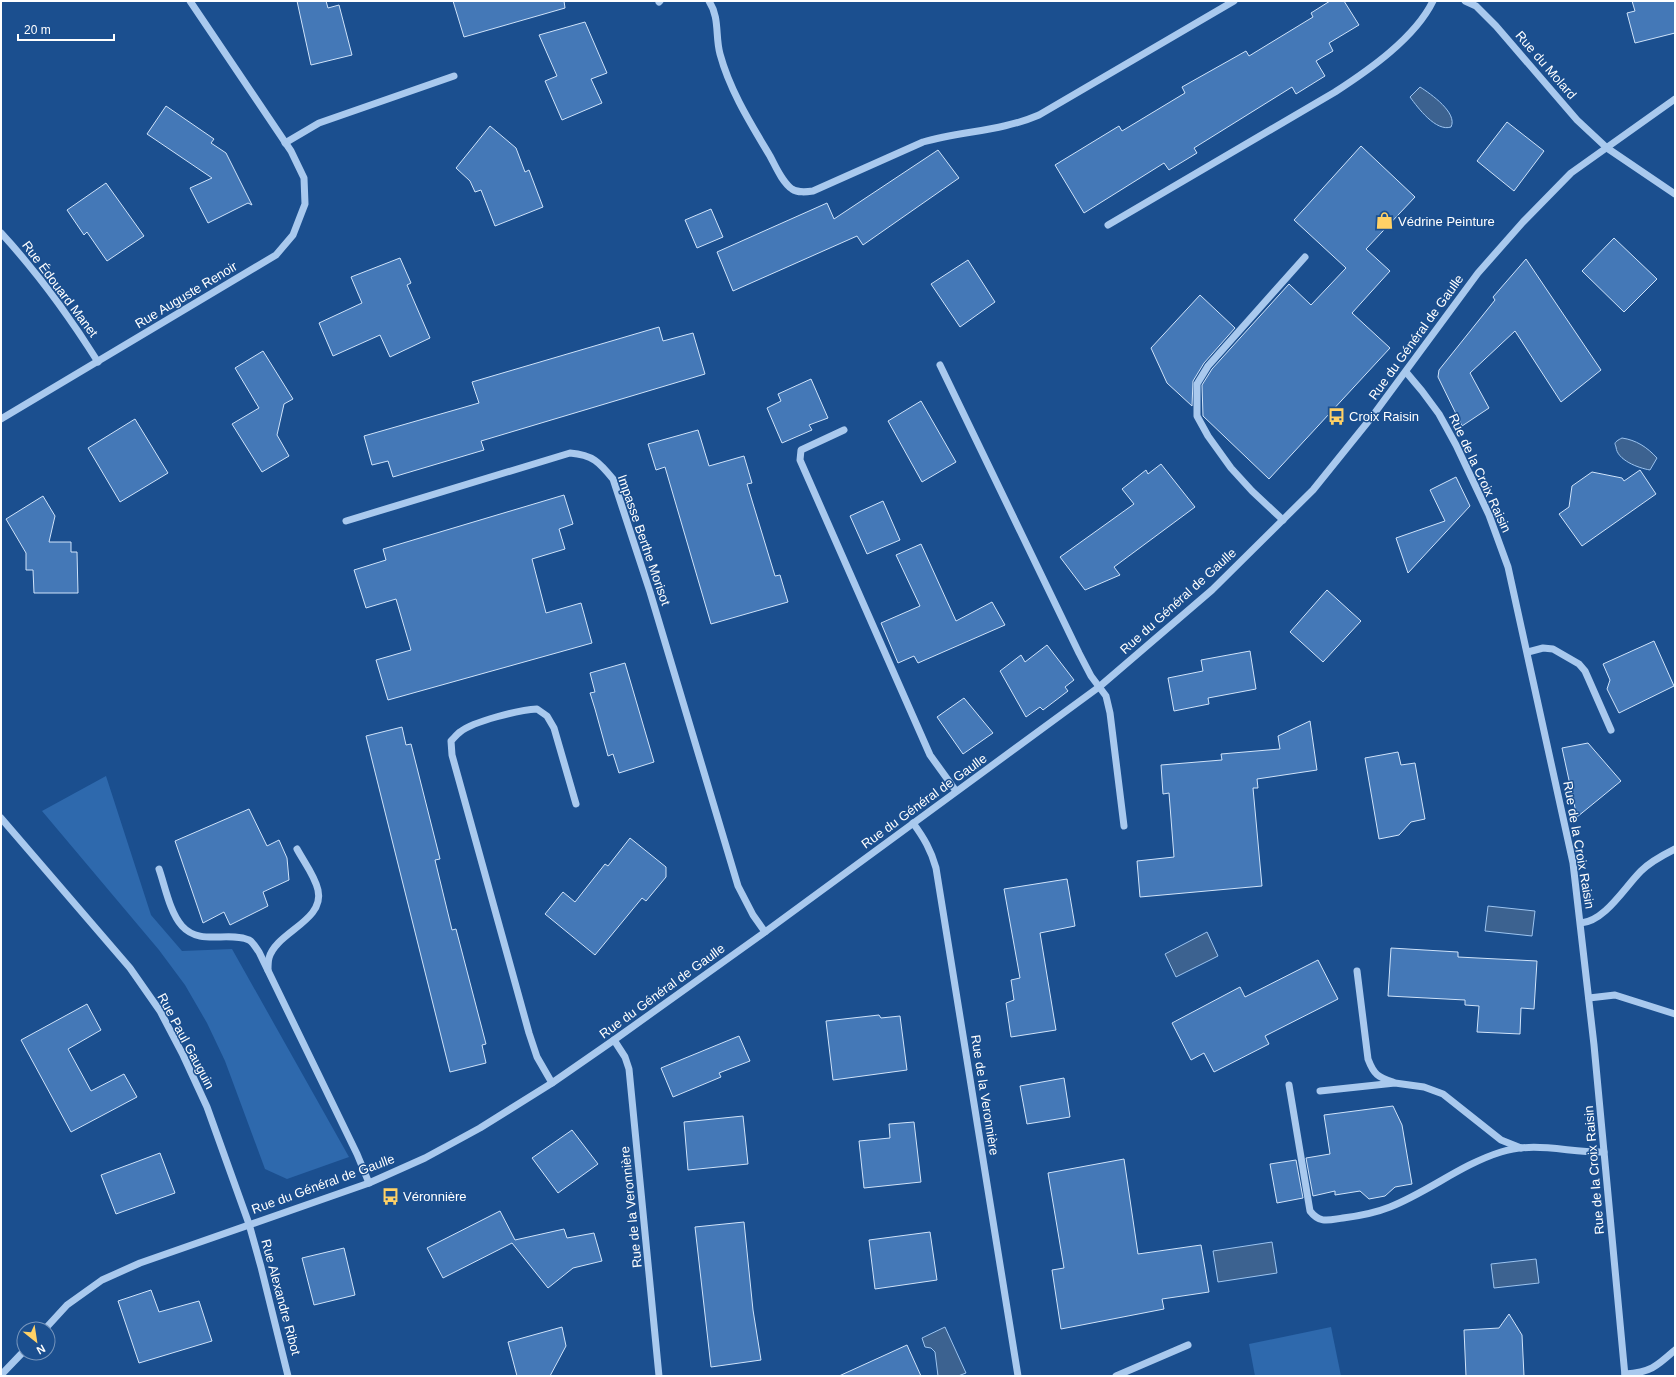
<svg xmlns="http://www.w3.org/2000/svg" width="1676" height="1377" font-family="Arial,sans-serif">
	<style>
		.green { fill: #2e69ad }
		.water { fill: #3c6290; stroke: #9cc4f0 }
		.building { fill: #4478b7; stroke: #cfe3fa }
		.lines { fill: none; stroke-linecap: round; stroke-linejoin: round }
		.minor { stroke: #a9c9ee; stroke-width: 7 }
		.labels { text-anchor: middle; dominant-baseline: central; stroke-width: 3; stroke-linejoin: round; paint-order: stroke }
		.street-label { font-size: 13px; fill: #fff; stroke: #1b4f8f }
		.poi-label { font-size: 13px; fill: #fff; stroke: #1b4f8f; text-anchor: start }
	</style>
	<rect width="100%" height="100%" fill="#1b4f8f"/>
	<g class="green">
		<path d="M 106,776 L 151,915 L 182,951 L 232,949 L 349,1157 L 287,1179 L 265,1169 L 225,1061 L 207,1023 L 185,985 L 159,950 L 42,811 Z"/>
		<path d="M 1331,1327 L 1341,1376 L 1255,1376 L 1249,1344 Z"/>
	</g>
	<g class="water">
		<path d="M 1420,87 C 1431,94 1458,113 1451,127 C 1436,132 1418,108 1410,97 Z"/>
		<path d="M 1622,438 C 1636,440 1647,447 1657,458 L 1650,470 C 1638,468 1617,460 1616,447 C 1615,444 1614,443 1617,441 C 1618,440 1620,439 1622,438 Z"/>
		<path d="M 1488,906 L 1535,911 L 1532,936 L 1485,931 Z"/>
		<path d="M 1207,932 L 1218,956 L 1176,977 L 1165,954 Z"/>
		<path d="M 1272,1242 L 1277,1273 L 1218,1282 L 1213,1251 Z"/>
		<path d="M 1536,1259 L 1539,1283 L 1494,1288 L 1491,1264 Z"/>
		<path d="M 945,1327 L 966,1373 L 958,1376 L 938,1376 L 935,1352 L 931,1348 L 925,1347 L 922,1338 Z"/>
	</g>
	<g class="building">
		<path d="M 297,1 L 326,1 L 328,8 L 339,5 L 352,55 L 311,65 Z"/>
		<path d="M 453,1 L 564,1 L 565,8 L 464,37 Z"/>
		<path d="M 1330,1 L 1344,1 L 1359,25 L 1329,43 L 1333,51 L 1316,61 L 1325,76 L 1296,94 L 1292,87 L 1194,148 L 1197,153 L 1169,170 L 1164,163 L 1084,213 L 1055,165 L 1119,126 L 1122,131 L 1185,93 L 1182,87 L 1246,51 L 1249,56 L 1313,17 L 1311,13 Z"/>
		<path d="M 1632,1 L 1675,1 L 1675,33 L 1635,43 L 1627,13 L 1635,11 Z"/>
		<path d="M 585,22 L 607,73 L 591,79 L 602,103 L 562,120 L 545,81 L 557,76 L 539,35 Z"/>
		<path d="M 166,106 L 214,139 L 211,143 L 226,153 L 252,205 L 248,203 L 208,223 L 190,188 L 212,178 L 147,134 Z"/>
		<path d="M 1507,122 L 1544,151 L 1514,191 L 1477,161 Z"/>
		<path d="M 490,126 L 516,148 L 525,172 L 529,170 L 543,207 L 495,226 L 481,190 L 475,192 L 470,181 L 456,168 Z"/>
		<path d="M 1361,146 L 1415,197 L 1366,249 L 1390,271 L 1352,313 L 1390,348 L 1269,479 L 1203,416 L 1202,385 L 1212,369 L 1289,284 L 1311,305 L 1346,268 L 1294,220 Z"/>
		<path d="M 938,150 L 959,178 L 863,245 L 857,236 L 733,291 L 717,252 L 827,203 L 834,219 Z"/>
		<path d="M 106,183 L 144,236 L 107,261 L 87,232 L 84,235 L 67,210 Z"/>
		<path d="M 711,209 L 723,237 L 697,248 L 685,220 Z"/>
		<path d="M 1614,238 L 1657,279 L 1624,312 L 1582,271 Z"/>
		<path d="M 400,258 L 411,283 L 407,285 L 430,338 L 390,357 L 380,335 L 333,356 L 319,323 L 362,303 L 351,277 Z"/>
		<path d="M 1526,259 L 1601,370 L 1561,402 L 1515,331 L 1470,373 L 1489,408 L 1462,426 L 1438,377 L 1439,370 L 1495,300 L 1493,297 Z"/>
		<path d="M 968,260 L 995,302 L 960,327 L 931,284 Z"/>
		<path d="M 1200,295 L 1235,328 L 1204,363 L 1193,381 L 1192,406 L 1167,383 L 1151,348 Z"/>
		<path d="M 659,327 L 663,341 L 693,333 L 705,374 L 481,441 L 484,450 L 393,477 L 388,461 L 372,465 L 364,436 L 479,403 L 472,382 Z"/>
		<path d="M 263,351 L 293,399 L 284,404 L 277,435 L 289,456 L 262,472 L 232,424 L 259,408 L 235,368 Z"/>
		<path d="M 811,379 L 828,418 L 809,425 L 812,430 L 782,443 L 767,408 L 781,401 L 778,394 Z"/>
		<path d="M 921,401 L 956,462 L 922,482 L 888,421 Z"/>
		<path d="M 135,419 L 168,473 L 120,502 L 88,448 Z"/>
		<path d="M 698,430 L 709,466 L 744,456 L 752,483 L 747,484 L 775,576 L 780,575 L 788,602 L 711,624 L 665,467 L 656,470 L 648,444 Z"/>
		<path d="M 1161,464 L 1195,507 L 1114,567 L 1120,575 L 1085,590 L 1060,557 L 1134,504 L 1122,489 L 1146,470 L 1148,474 Z"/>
		<path d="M 1640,470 L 1656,494 L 1582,546 L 1559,514 L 1569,507 L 1572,486 L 1592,472 L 1622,478 L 1624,481 Z"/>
		<path d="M 1456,477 L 1470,506 L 1408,573 L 1396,538 L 1445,521 L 1430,490 Z"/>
		<path d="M 564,495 L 573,524 L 559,529 L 565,549 L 532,559 L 546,613 L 581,603 L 592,643 L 388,700 L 376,660 L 411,650 L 396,599 L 366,608 L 354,570 L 386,560 L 383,549 Z"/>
		<path d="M 43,496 L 55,516 L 49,542 L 71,542 L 71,552 L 77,552 L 78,593 L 34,593 L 33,570 L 26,570 L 26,553 L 6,519 Z"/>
		<path d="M 883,501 L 900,540 L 867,554 L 850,516 Z"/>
		<path d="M 921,544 L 956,621 L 992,602 L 1005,625 L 918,663 L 914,656 L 898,663 L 881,623 L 920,606 L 896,555 Z"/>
		<path d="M 1327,590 L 1361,621 L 1323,662 L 1290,632 Z"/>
		<path d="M 1654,641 L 1674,686 L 1619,713 L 1607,689 L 1610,680 L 1603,664 Z"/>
		<path d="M 1047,645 L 1074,680 L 1065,687 L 1068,691 L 1043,710 L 1040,707 L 1026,717 L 1000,671 L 1021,655 L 1025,662 Z"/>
		<path d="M 1250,651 L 1256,689 L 1208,698 L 1209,704 L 1174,711 L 1168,678 L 1203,671 L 1201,660 Z"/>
		<path d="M 625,663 L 654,762 L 619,773 L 613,754 L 608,756 L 595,709 L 590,693 L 595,692 L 590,673 Z"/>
		<path d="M 964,698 L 993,733 L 963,754 L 937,717 Z"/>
		<path d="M 1310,721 L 1317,770 L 1257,779 L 1258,788 L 1253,788 L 1262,886 L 1140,897 L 1137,861 L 1174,857 L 1169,793 L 1163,794 L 1161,765 L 1222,760 L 1221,754 L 1280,749 L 1278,736 Z"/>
		<path d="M 402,727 L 406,745 L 411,744 L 440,859 L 435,860 L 452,930 L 456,929 L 486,1044 L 482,1045 L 486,1063 L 450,1072 L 366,736 Z"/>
		<path d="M 1588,743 L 1621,781 L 1577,817 L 1562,748 Z"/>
		<path d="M 1398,752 L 1401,765 L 1415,763 L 1425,819 L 1411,822 L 1399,835 L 1379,839 L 1365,758 Z"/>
		<path d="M 249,809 L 267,846 L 279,840 L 287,858 L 289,880 L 263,892 L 268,906 L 230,925 L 224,912 L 203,923 L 175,841 Z"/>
		<path d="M 630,838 L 666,867 L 666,877 L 646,901 L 642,898 L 595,955 L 545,914 L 563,892 L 575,902 L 605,864 L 608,866 Z"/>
		<path d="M 1067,879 L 1075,926 L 1040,933 L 1056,1030 L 1011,1037 L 1006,1003 L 1014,1000 L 1011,980 L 1020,978 L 1004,889 Z"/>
		<path d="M 1391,948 L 1458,952 L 1458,957 L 1537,961 L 1534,1009 L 1521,1008 L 1520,1034 L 1477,1032 L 1479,1006 L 1465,1005 L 1465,1000 L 1388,996 Z"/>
		<path d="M 1318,960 L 1338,999 L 1265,1036 L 1269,1044 L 1214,1072 L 1204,1053 L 1191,1060 L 1172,1023 L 1240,987 L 1245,997 Z"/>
		<path d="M 87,1004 L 101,1030 L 68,1049 L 91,1091 L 124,1074 L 137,1097 L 71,1132 L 21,1040 Z"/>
		<path d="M 879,1015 L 881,1018 L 900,1016 L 907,1070 L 833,1080 L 826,1021 Z"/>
		<path d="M 739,1036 L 750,1061 L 719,1073 L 721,1077 L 673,1097 L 661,1068 Z"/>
		<path d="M 1064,1078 L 1070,1117 L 1027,1124 L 1020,1086 Z"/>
		<path d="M 1393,1106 L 1402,1125 L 1412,1184 L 1395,1187 L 1385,1196 L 1369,1199 L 1360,1191 L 1335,1195 L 1335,1191 L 1313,1196 L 1306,1158 L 1330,1154 L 1324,1115 Z"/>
		<path d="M 743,1116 L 748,1164 L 688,1170 L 684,1122 Z"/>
		<path d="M 914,1122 L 921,1182 L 864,1188 L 859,1141 L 890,1138 L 889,1124 Z"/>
		<path d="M 572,1130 L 598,1164 L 558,1193 L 532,1158 Z"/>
		<path d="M 160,1153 L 175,1193 L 116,1214 L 101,1175 Z"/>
		<path d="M 1124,1159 L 1138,1254 L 1201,1245 L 1209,1292 L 1162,1299 L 1164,1309 L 1061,1329 L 1052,1270 L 1064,1268 L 1048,1173 Z"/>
		<path d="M 1296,1160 L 1303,1198 L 1277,1203 L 1270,1164 Z"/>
		<path d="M 500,1211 L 515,1240 L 564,1229 L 567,1238 L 594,1233 L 602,1261 L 573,1268 L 548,1288 L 512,1243 L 443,1278 L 427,1248 Z"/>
		<path d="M 744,1222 L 753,1310 L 761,1360 L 711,1367 L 695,1227 Z"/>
		<path d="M 930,1232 L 937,1280 L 875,1289 L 869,1240 Z"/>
		<path d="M 344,1248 L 355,1295 L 314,1305 L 302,1258 Z"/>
		<path d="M 151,1290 L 159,1312 L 199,1301 L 212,1341 L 139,1363 L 118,1301 Z"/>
		<path d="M 1509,1314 L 1522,1335 L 1524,1376 L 1466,1376 L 1464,1330 L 1499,1328 Z"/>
		<path d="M 562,1327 L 566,1346 L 550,1376 L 517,1376 L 508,1342 Z"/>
		<path d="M 907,1345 L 921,1376 L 839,1376 Z"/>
	</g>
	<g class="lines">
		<g class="minor">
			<path d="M 709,1 C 720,18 715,36 720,54 C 730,91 751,124 770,156 C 776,167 782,182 792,189 C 798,193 806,192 813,191 L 923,142 C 962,131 1002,131 1039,115 L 1234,1"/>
			<path d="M 1465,1 L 1476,6 L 1496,26 L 1577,120 L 1607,148 L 1675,194"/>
			<path d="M 659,2 L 660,1"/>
			<path d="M 285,143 L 319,123 L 454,76"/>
			<path d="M 1108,225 L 1335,92 C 1369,70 1415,38 1433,1"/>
			<path d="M 1,233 C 38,273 69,316 98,362"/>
			<path d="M 940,365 L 1079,653 L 1091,676 L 1106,696 L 1110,713 L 1124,826"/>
			<path d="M 1406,372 L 1422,391 L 1439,414 L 1456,445 L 1489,515 L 1508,567 L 1573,863 L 1594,1045 L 1625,1376"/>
			<path d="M 1,419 L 276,255 L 293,235 L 305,204 L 304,178 L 291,151 L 190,1"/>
			<path d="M 844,430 L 801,450 L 800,460 L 930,755 L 956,791"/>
			<path d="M 1283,520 L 1252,491 L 1231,468 L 1208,436 L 1197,416 L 1197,384 L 1208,366 L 1305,257"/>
			<path d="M 346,521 L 570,453 C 593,455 599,462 613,479 L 650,592 L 738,886 L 753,915 L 765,932"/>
			<path d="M 1528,652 L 1543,648 L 1553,649 L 1579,664 L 1585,671 L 1589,680 L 1611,730"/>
			<path d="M 1,818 L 130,968 L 160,1011 L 183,1055 L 207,1107 L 249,1224 L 261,1267 L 288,1376"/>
			<path d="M 913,823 C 924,838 931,850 936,868 L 1018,1376"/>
			<path d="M 159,869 C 165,886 170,913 182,926 C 200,946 227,931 249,940 C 253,942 256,948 259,952 L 357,1154 L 369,1183"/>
			<path d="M 1581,923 C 1605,921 1624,888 1641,871 C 1650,862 1663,855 1675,849"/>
			<path d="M 268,970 C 268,967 268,962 269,958 C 276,932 325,921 318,890 C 315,876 304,862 297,849"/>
			<path d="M 1357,971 L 1368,1059 C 1374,1075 1378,1077 1393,1082"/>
			<path d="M 1589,998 L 1615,995 L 1675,1014"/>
			<path d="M 614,1040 L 625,1057 L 629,1069 L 659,1376"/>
			<path d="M 552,1083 L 537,1057 L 529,1033 L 452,755 L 451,741 C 454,738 457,734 460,732 C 474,721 519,710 537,709 L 547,716 L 554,728 L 576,804"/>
			<path d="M 1289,1085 L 1310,1211 C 1320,1224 1329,1220 1343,1218 C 1359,1216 1375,1213 1390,1207 C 1428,1192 1462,1164 1501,1152 C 1535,1141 1570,1153 1604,1152"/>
			<path d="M 1320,1091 L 1395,1083 L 1424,1087 L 1443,1094 L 1501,1140 L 1521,1148"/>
			<path d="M 45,1329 L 67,1305 L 102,1280 L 140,1263 L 369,1183 L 425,1158 L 480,1128 L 552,1083 L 614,1040 L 765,932 L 1099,687 L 1212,590 L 1313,490 L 1371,418 L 1478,273 L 1523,222 L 1571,173 L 1675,99"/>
			<path d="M 1625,1374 C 1651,1372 1656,1367 1675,1350"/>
			<path d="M 1,1375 L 24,1351"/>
			<path d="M 1116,1376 L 1188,1345"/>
		</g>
	</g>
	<defs>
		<symbol id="shop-bare" viewBox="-9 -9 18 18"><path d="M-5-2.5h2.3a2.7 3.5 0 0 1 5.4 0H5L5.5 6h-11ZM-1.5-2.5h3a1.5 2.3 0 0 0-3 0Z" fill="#ffd166" stroke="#1b4f8f" stroke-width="2.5" paint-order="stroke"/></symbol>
		<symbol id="bus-bare" viewBox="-9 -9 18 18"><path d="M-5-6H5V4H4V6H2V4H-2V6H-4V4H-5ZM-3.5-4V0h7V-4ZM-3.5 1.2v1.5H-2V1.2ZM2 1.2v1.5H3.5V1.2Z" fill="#ffd166" stroke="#1b4f8f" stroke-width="2.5" paint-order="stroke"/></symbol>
	</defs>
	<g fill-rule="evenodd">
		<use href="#shop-bare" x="1372" y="208" width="25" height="25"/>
		<use href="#bus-bare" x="1324" y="404" width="25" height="25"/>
		<use href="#bus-bare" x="378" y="1184" width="25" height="25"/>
	</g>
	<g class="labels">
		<g class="street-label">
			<text transform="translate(1546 65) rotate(49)">Rue du Molard</text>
			<text transform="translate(60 289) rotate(53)">Rue Édouard Manet</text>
			<text transform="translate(186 295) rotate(-31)">Rue Auguste Renoir</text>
			<text transform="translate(1416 337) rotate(-54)">Rue du Général de Gaulle</text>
			<text transform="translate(1480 473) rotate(65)">Rue de la Croix Raisin</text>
			<text transform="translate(644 540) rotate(71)">Impasse Berthe Morisot</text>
			<text transform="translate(1178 601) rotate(-42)">Rue du Général de Gaulle</text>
			<text transform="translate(924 801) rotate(-36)">Rue du Général de Gaulle</text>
			<text transform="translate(1579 845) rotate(80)">Rue de la Croix Raisin</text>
			<text transform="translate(662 991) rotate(-36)">Rue du Général de Gaulle</text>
			<text transform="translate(186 1041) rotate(62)">Rue Paul Gauguin</text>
			<text transform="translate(985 1095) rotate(81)">Rue de la Veronnière</text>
			<text transform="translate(1594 1170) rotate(-95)">Rue de la Croix Raisin</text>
			<text transform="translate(323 1184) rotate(-20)">Rue du Général de Gaulle</text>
			<text transform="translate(631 1207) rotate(-96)">Rue de la Veronnière</text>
			<text transform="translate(281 1297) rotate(75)">Rue Alexandre Ribot</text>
		</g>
		<g class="poi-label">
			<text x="1398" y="221">Védrine Peinture</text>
			<text x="1349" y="416">Croix Raisin</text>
			<text x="403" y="1196">Véronnière</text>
		</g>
	</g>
	<rect width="1676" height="1377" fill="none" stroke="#ffffff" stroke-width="4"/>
	<g transform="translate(36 1341) rotate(150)"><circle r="19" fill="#1b4f8f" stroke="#7695bc"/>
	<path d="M0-3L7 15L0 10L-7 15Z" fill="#ffd166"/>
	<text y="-6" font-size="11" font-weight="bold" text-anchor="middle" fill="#ffffff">N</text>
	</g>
	<path d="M18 34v6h96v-6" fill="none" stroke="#ffffff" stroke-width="2"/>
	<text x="24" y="34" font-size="12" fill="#ffffff" stroke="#1b4f8f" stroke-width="3" paint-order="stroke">20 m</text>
</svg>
